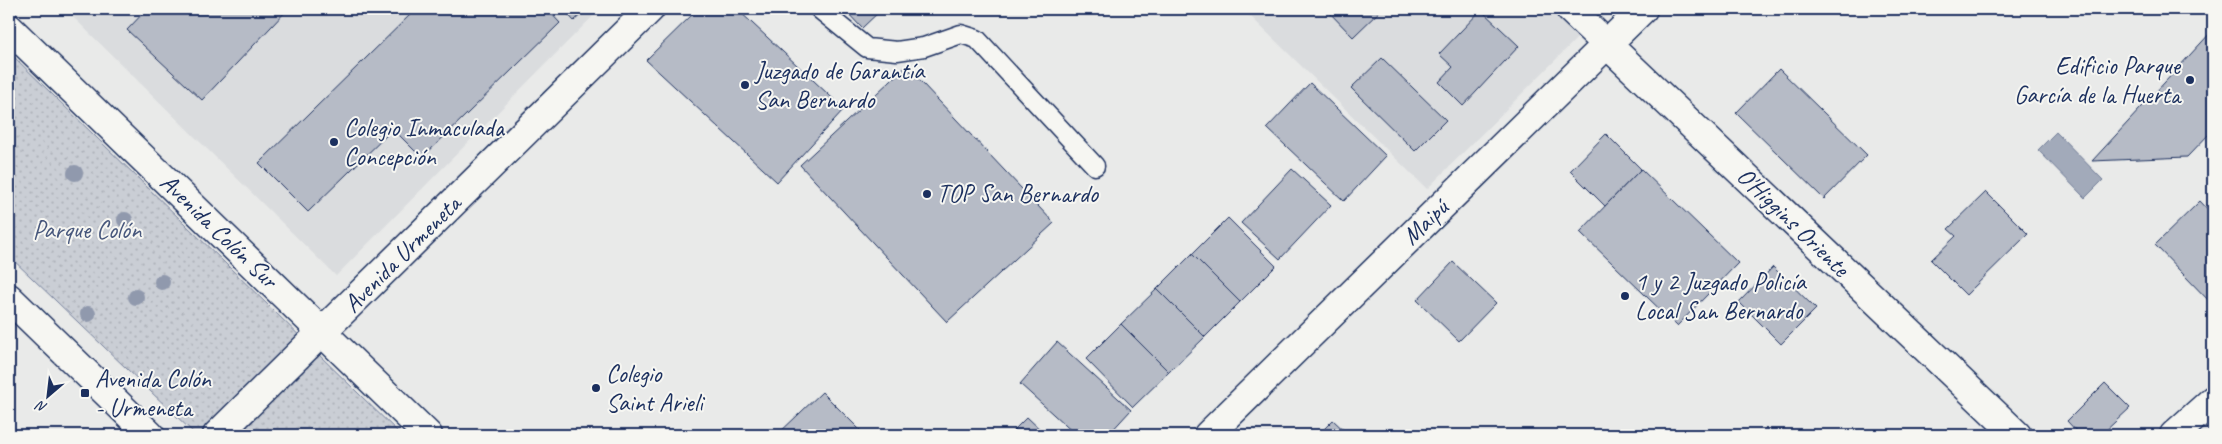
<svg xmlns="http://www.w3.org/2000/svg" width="2222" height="444" font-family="Caveat,sans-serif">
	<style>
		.built { fill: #dadcde }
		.grass { fill: url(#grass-dots); stroke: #727e9a }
		.water { fill: #a2aaba; stroke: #6c7995 }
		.building { fill: #b6bbc6; stroke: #1b2f5e }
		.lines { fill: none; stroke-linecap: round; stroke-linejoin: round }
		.service-casing { stroke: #1b2f5e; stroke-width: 21 }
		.tertiary-casing { stroke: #1b2f5e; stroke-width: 31 }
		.secondary-casing { stroke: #1b2f5e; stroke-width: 31 }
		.primary-casing { stroke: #1b2f5e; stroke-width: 31 }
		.service { stroke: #f6f6f2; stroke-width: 18 }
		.tertiary { stroke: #f6f6f2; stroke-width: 28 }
		.secondary { stroke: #f6f6f2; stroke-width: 28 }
		.primary { stroke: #f6f6f2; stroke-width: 28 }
		.tree { fill: #9099ad }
		.poi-dot { fill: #1b2f5e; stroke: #f6f6f2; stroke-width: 2 }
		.labels { text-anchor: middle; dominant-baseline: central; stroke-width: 4; stroke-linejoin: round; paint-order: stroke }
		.poi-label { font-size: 25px; fill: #1b2f5e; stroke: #f6f6f2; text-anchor: start }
		.street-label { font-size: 25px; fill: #1b2f5e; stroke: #f6f6f2 }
		.park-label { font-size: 25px; fill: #47577c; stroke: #f6f6f2 }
	</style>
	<defs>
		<pattern id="grass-dots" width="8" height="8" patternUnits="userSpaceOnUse" patternTransform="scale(1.25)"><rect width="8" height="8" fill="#caced5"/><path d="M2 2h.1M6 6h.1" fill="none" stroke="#adb1b9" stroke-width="1.8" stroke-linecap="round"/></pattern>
	</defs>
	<rect width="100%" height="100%" fill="#e9eae9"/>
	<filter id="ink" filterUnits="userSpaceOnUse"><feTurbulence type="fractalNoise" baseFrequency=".02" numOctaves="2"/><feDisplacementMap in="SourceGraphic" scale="10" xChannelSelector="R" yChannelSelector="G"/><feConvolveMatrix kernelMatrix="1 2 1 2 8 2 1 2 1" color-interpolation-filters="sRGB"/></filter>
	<g filter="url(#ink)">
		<g class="built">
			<path d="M 65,9 L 600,9 L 336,276 Z"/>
			<path d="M 1243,9 L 1606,9 L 1427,189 Z"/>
		</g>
		<path class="grass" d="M 9,52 L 401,435 L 196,435 L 9,256 Z"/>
		<path class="water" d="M 2056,132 L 2103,180 L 2085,198 L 2038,150 Z"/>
		<g class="building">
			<path d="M 147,9 L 288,9 L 202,100 L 127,30 Z"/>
			<path d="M 416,9 L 547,9 L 560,23 L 422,158 L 393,129 L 308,212 L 259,163 Z"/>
			<path d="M 563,9 L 587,9 L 574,21 Z"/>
			<path d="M 698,9 L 737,9 L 844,109 L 777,182 L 646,60 Z"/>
			<path d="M 844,9 L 882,9 L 862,28 Z"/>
			<path d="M 1326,9 L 1382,9 L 1353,37 Z"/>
			<path d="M 1481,10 L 1519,46 L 1463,106 L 1439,82 L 1453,67 L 1439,54 Z"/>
			<path d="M 2213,30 L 2213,130 L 2187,157 L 2092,161 Z"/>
			<path d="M 1382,58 L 1446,120 L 1415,151 L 1351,88 Z"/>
			<path d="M 906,66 L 1054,223 L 947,322 L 800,165 Z"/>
			<path d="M 1779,69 L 1867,155 L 1824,199 L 1736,113 Z"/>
			<path d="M 1310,83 L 1386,156 L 1344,201 L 1267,128 Z"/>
			<path d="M 1606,134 L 1641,169 L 1605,206 L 1570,171 Z"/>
			<path d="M 1292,169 L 1331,205 L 1280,259 L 1241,223 Z"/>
			<path d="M 1641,169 L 1738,263 L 1677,326 L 1580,232 Z"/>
			<path d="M 1986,192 L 2028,234 L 1966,295 L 1931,260 L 1956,236 L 1948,229 Z"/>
			<path d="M 2200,201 L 2213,215 L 2213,305 L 2155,245 Z"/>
			<path d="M 1228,218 L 1276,266 L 1240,302 L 1192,254 Z"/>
			<path d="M 1192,254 L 1240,302 L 1205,337 L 1157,289 Z"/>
			<path d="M 1453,262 L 1496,303 L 1459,341 L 1417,300 Z"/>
			<path d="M 1773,267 L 1816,309 L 1781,344 L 1739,302 Z"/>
			<path d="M 1157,289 L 1205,337 L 1169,372 L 1121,324 Z"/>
			<path d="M 1121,324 L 1169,372 L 1133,407 L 1086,359 Z"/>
			<path d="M 1057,342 L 1131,410 L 1108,435 L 1076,435 L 1020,384 Z"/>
			<path d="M 2105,383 L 2130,408 L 2101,435 L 2080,435 L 2067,421 Z"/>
			<path d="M 822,392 L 865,435 L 777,435 Z"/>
			<path d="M 1027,417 L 1046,435 L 1009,435 Z"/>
			<path d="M 1333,420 L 1349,435 L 1318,435 Z"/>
		</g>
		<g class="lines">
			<defs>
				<path id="service" d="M 819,9 L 867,48 L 897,51 L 924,47 L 961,34 L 977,39 L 1095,166"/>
				<g id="tertiary">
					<path d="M 1570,9 L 2017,435"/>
					<path d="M 1208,435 L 1643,9"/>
				</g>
				<g id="secondary">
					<path d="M 217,435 L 650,9"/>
					<path d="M 2174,435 L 2213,400"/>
				</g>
				<g id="primary">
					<path d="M 9,28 L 428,435"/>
					<path d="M 9,298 L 150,435"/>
				</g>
			</defs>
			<use href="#service" class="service-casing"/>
			<use href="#tertiary" class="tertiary-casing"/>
			<use href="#secondary" class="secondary-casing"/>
			<use href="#primary" class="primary-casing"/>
			<use href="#service" class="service"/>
			<use href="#tertiary" class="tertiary"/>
			<use href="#secondary" class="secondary"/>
			<use href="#primary" class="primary"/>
		</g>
		<g class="tree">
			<circle cx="75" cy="173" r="8"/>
			<circle cx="125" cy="220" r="8"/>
			<circle cx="162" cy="282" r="8"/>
			<circle cx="136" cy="297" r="8"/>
			<circle cx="88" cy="314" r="8"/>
		</g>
	</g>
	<g class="poi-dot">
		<circle cx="2190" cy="80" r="5"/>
		<circle cx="745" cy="85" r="5"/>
		<circle cx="334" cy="142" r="5"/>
		<circle cx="927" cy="194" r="5"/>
		<circle cx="1625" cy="296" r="5"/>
		<circle cx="596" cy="388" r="5"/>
		<rect x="80" y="388" width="10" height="10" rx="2.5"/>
	</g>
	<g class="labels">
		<g class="poi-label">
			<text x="2180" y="66" text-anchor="end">Edificio Parque<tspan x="2180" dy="29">García de la Huerta</tspan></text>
			<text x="755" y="71">Juzgado de Garantía<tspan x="755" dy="29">San Bernardo</tspan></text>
			<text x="344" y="128">Colegio Inmaculada<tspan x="344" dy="29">Concepción</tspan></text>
			<text x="937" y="194">TOP San Bernardo</text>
			<text x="1635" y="282">1 y 2 Juzgado Policía<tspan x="1635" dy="29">Local San Bernardo</tspan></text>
			<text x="606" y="374">Colegio<tspan x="606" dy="29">Saint Arieli</tspan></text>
			<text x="95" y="379">Avenida Colón<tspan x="95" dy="29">- Urmeneta</tspan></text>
		</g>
		<g class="street-label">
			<text transform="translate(1425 222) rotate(-44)">Maipú</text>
			<text transform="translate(1793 222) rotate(44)">O'Higgins Oriente</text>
			<text transform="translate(219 231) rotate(44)">Avenida Colón Sur</text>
			<text transform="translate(402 254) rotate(-45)">Avenida Urmeneta</text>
		</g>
		<g class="park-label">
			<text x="87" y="230">Parque Colón</text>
		</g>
	</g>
	<rect width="2222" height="444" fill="none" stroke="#f6f6f2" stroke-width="30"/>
	<rect x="15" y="15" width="2192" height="414" fill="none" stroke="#1b2f5e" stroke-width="2" filter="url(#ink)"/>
	<g transform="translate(48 396) rotate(208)" stroke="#f6f6f2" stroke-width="4" paint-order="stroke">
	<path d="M0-4L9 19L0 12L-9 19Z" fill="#1b2f5e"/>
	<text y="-8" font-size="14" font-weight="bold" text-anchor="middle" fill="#1b2f5e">N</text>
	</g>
</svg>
